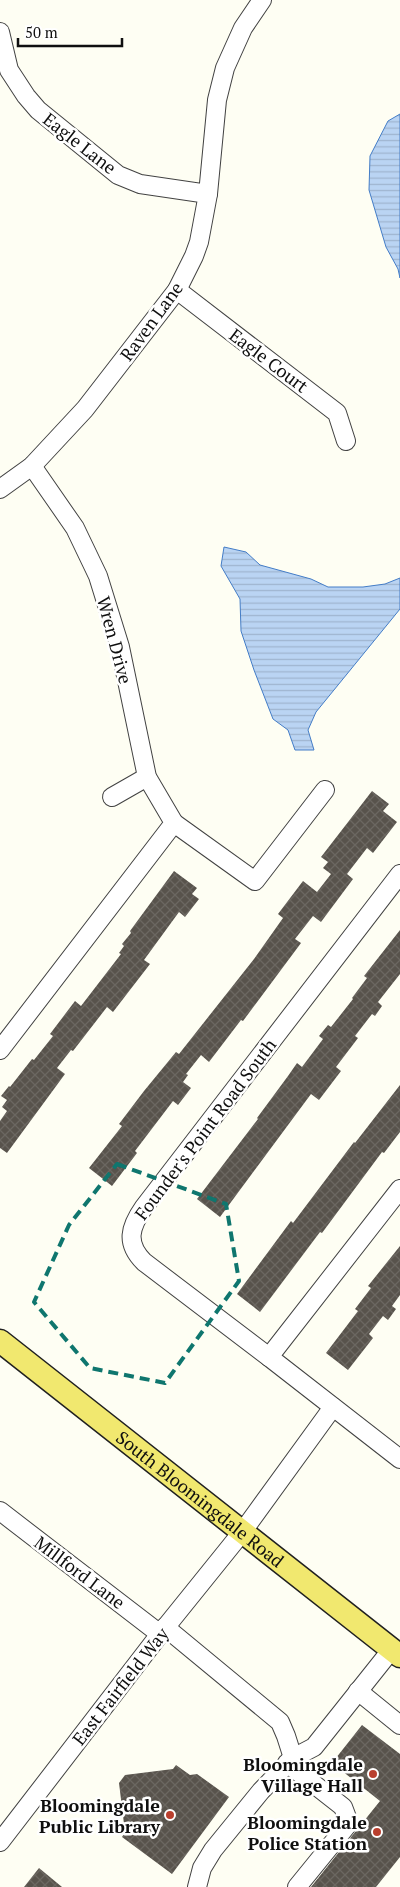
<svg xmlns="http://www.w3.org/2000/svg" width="400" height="1887" font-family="'PT Serif',serif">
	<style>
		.water { fill: url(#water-rules); stroke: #447dc7 }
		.building { fill: url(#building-cross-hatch) }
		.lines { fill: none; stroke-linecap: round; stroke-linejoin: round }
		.minor-casing { stroke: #424242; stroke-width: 20 }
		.major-casing { stroke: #202020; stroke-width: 25 }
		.minor { stroke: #fff; stroke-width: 18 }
		.major { stroke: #f1e86f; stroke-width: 22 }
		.marked { fill: none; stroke: #0f766e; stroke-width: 4; stroke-dasharray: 10 6; stroke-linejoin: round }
		.poi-dot { fill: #b93f2e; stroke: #fff; stroke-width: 2 }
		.labels { text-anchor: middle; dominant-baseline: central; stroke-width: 5; stroke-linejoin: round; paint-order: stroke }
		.street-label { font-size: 18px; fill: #0f0f0f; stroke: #fff }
		.poi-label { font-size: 18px; font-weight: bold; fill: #0f0f0f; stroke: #fff; text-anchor: end }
	</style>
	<defs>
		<pattern id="water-rules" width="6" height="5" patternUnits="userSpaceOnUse" patternTransform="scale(1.25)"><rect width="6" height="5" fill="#bad4f3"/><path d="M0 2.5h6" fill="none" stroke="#9fb5cf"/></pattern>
		<pattern id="building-cross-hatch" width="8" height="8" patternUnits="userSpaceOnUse" patternTransform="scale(1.25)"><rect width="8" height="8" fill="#58534c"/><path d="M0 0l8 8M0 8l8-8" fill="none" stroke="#6b6761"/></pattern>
	</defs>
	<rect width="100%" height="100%" fill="#fefef3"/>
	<g class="water">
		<path d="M 400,114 L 400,278 L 398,269 L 386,247 L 369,190 L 370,156 L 388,121 Z"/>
		<path d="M 224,547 L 246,552 L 260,565 L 311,579 L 328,587 L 363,587 L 385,584 L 400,578 L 400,609 L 316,712 L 308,730 L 314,750 L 295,750 L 288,730 L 273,719 L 254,670 L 241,631 L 240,599 L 221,566 Z"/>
	</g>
	<g class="building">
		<path d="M 372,791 L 389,804 L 383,811 L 397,822 L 373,853 L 367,848 L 347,874 L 353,879 L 321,922 L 313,916 L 295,939 L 301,943 L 243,1021 L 241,1020 L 209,1062 L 201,1055 L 186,1074 L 188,1075 L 183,1082 L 191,1088 L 178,1105 L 173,1101 L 135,1151 L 137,1153 L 112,1186 L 89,1168 L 122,1126 L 119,1124 L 144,1091 L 176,1052 L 179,1054 L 254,959 L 283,918 L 278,914 L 303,881 L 317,892 L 331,874 L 323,868 L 328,862 L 321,857 Z"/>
		<path d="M 174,871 L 197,888 L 192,894 L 199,899 L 185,917 L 179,912 L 144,960 L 150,964 L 113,1012 L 107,1007 L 73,1051 L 71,1050 L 57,1068 L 65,1074 L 7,1153 L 0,1148 L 0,1121 L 7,1111 L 2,1107 L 7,1100 L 1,1096 L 9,1086 L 10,1087 L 32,1059 L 34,1060 L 53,1036 L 50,1034 L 75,1001 L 81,1006 L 121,954 L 119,953 L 124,946 L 122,944 L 131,933 L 130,931 Z"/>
		<path d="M 400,930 L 400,974 L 378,1002 L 382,1006 L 375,1016 L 372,1014 L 355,1036 L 358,1038 L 336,1067 L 341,1071 L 319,1100 L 311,1094 L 220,1217 L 197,1199 L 258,1119 L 257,1118 L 288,1076 L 297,1063 L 302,1067 L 323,1039 L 319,1036 L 328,1025 L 331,1027 L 353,999 L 352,998 L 367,978 L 364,976 Z"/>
		<path d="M 400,1085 L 400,1132 L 384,1153 L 382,1152 L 322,1233 L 320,1232 L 260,1312 L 237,1294 L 291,1221 L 293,1223 L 354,1142 L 355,1143 Z"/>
		<path d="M 400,1246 L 400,1295 L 392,1306 L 396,1309 L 388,1320 L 383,1316 L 369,1334 L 373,1338 L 348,1370 L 326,1353 L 358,1311 L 355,1309 L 371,1288 L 368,1286 Z"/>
		<path d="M 362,1725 L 400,1754 L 400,1857 L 376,1887 L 311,1887 L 380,1801 L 332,1763 Z"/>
		<path d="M 176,1765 L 190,1775 L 197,1774 L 229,1797 L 172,1874 L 122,1837 L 125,1832 L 119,1783 L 125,1775 L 173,1769 Z"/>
		<path d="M 39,1868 L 62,1887 L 24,1887 Z"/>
	</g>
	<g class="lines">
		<defs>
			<g id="minor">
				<path d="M 0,32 L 9,70 L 26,96 L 38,110 L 118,175 L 140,184 L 208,194"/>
				<path d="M 177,290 L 337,413 L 346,441"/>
				<path d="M 0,489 L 32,466 L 85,409 L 177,290 L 194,256 L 199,242 L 208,194 L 217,100 L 225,68 L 243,28 L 262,0"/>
				<path d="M 112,797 L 147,777"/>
				<path d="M 174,823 L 255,881 L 325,790"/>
				<path d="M 400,874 L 144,1207 C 130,1227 125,1243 144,1262 L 269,1357 L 400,1189"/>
				<path d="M 0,1050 L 174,823 L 147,777 L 120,647 L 98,576 L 75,528 L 32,466"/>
				<path d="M 269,1357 L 400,1459"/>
				<path d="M 0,1511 L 160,1634"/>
				<path d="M 165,1627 L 280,1722 L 286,1736 L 293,1758"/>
				<path d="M 358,1691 L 400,1725"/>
				<path d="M 287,1763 L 343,1807 L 349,1823 L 297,1887"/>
				<path d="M 0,1842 L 160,1634 L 243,1531 L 333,1407"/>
				<path d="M 197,1887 L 202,1868 L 213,1850 L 261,1791 L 293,1758 L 314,1747 L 392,1649"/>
			</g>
			<g id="major">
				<path id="s1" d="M 0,1341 L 400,1656"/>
			</g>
		</defs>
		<use href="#minor" class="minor-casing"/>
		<use href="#major" class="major-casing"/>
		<use href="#minor" class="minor"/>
		<use href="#major" class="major"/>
	</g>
	<path class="marked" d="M 117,1164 L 226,1204 L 239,1281 L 165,1383 L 90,1368 L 34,1302 L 69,1225 Z"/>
	<g class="poi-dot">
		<circle cx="373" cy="1774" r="5"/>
		<circle cx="170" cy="1815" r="5"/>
		<circle cx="377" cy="1832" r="5"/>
	</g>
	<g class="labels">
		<g class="street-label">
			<text transform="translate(80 143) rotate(38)">Eagle Lane</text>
			<text transform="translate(151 321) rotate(-54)">Raven Lane</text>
			<text transform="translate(269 360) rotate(37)">Eagle Court</text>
			<text transform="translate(115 640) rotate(75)">Wren Drive</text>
			<text transform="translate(205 1129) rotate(-53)">Founder's Point Road South</text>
			<text stroke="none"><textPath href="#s1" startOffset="255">South Bloomingdale Road</textPath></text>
			<text transform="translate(80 1572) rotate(37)">Millford Lane</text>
			<text transform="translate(120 1686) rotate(-52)">East Fairfield Way</text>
		</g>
		<g class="poi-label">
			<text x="363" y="1764">Bloomingdale<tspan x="363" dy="21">Village Hall</tspan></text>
			<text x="160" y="1805">Bloomingdale<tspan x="160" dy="21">Public Library</tspan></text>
			<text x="367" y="1822">Bloomingdale<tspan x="367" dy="21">Police Station</tspan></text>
		</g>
	</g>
	<path d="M18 38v8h104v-8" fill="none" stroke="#0f0f0f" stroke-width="2.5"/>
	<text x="25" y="38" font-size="15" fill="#0f0f0f" stroke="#ffffff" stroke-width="4" paint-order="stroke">50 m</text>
</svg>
